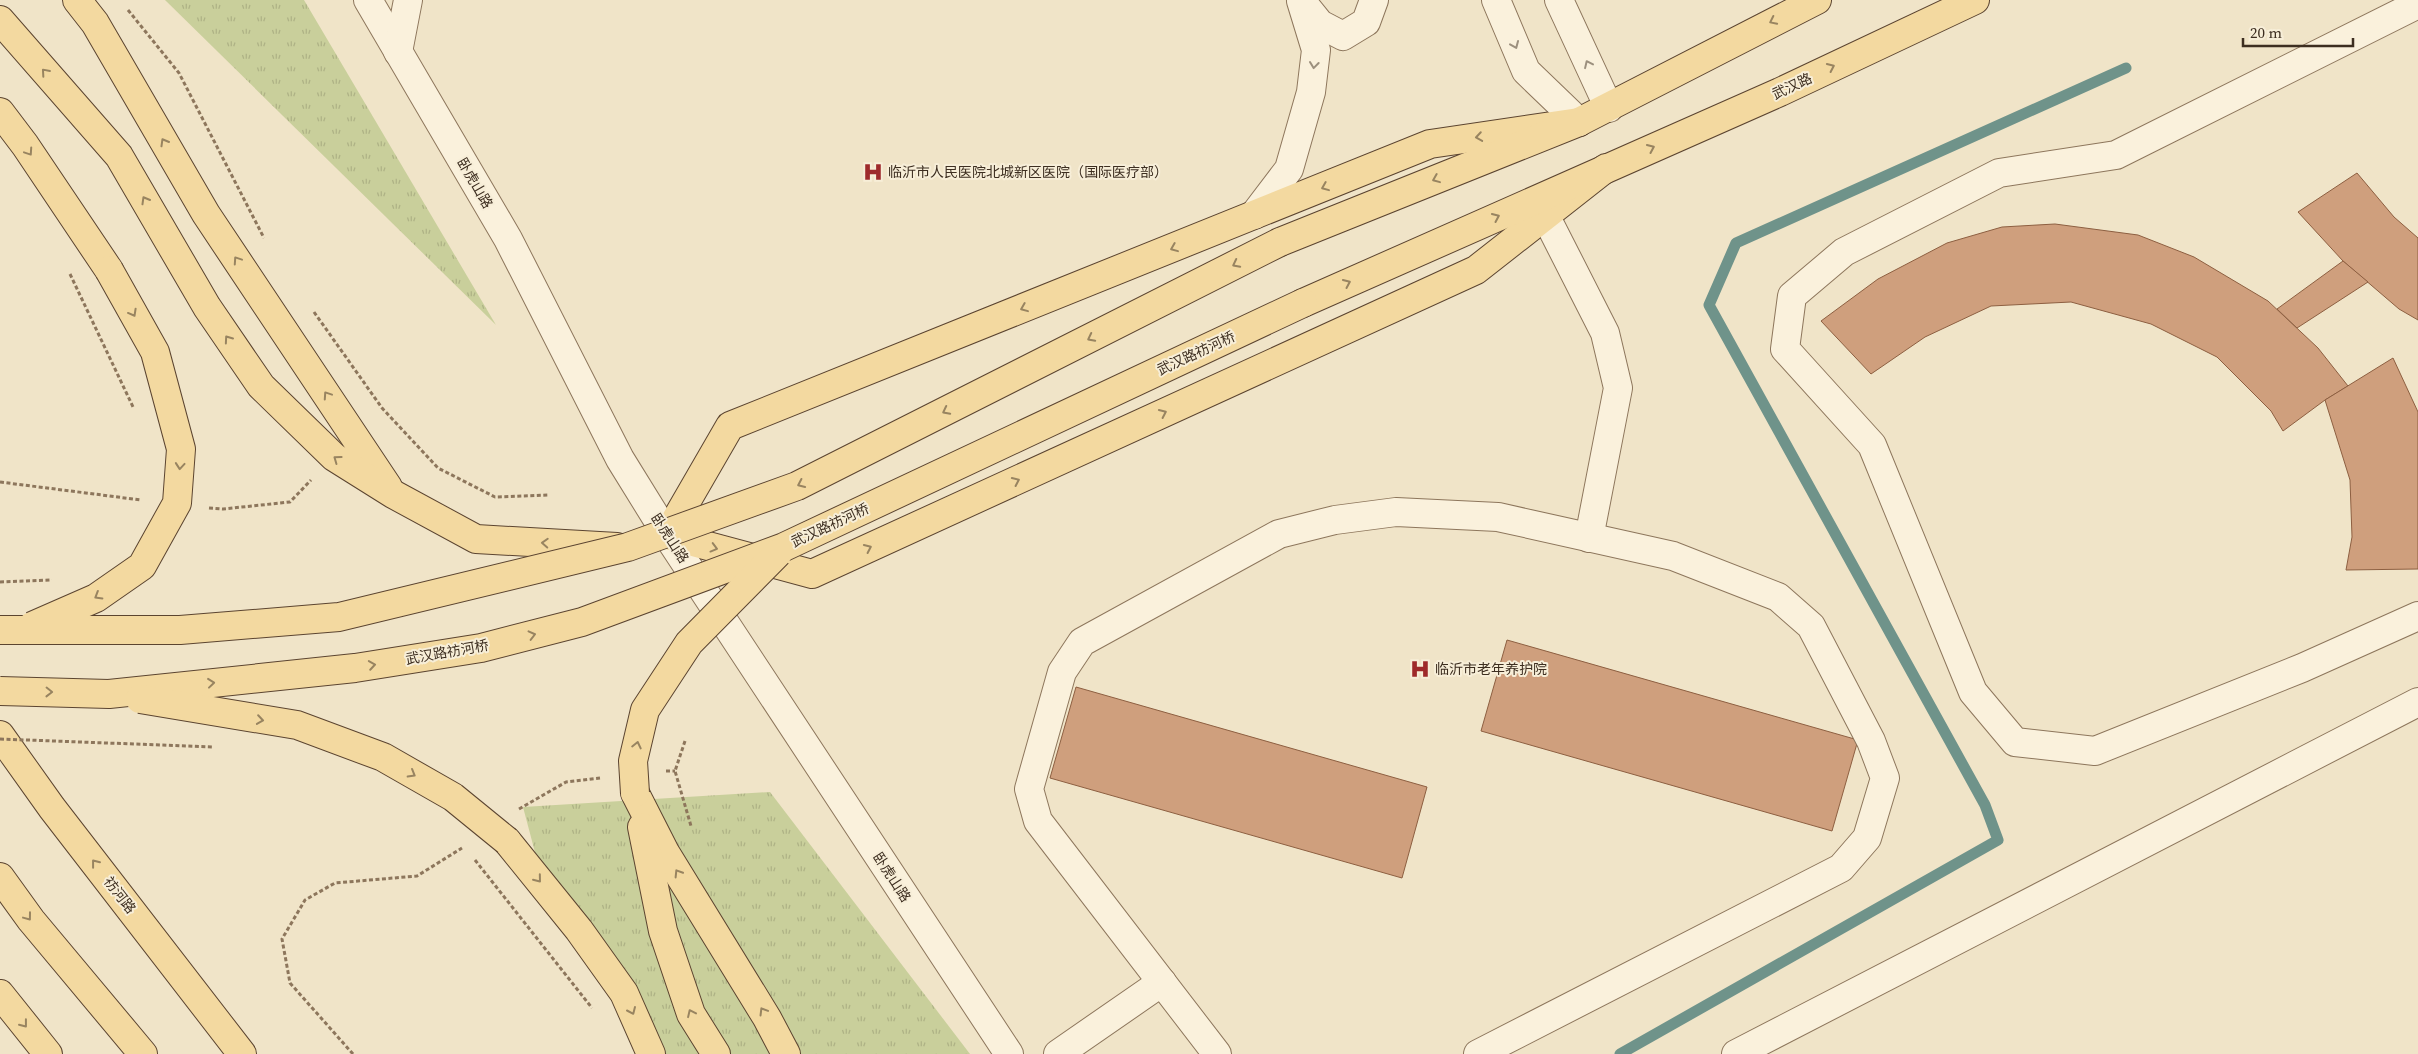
<svg xmlns="http://www.w3.org/2000/svg" width="2418" height="1054" font-family="'Source Serif 4','Noto Sans SC',serif">
	<style>
		.park { fill: url(#park-tufts) }
		.lines { fill: none; stroke-linecap: round; stroke-linejoin: round }
		.stream { stroke: #6f938a; stroke-width: 11 }
		.building { fill: #cf9f7d; stroke: #8d5f41 }
		.minor-casing { stroke: #8d765c; stroke-width: 30 }
		.major-casing { stroke: #5b4430; stroke-width: 30 }
		.path { stroke: #8d765c; stroke-width: 3; stroke-dasharray: 4 2.5; stroke-linecap: butt }
		.minor { stroke: #faf1dc; stroke-width: 28 }
		.major { stroke: #f3d9a0; stroke-width: 28 }
		.major-bridge-casing { stroke: #5b4430; stroke-width: 30; stroke-linecap: butt }
		.path-bridge { stroke: #8d765c; stroke-width: 3; stroke-dasharray: 4 2.5; stroke-linecap: butt }
		.major-bridge { stroke: #f3d9a0; stroke-width: 28 }
		.oneway { stroke: #988460 }
		.oneway2 { stroke: #9c907e }
		.labels { text-anchor: middle; dominant-baseline: central; stroke-width: 4; stroke-linejoin: round; paint-order: stroke }
		.street-label { font-size: 14px; fill: #3d2e20; stroke: #f7eed8 }
		.poi-label { font-size: 14px; fill: #3d2e20; stroke: #f7eed8; text-anchor: start }
	</style>
	<defs>
		<pattern id="park-tufts" width="24" height="20" patternUnits="userSpaceOnUse" patternTransform="scale(1.25)"><rect width="24" height="20" fill="#c9cf9b"/><path d="M3 7l-1-3M5 7V3M7 7l1-3M15 17l-1-3M17 17v-4M19 17l1-3" fill="none" stroke="#aeb285"/></pattern>
	</defs>
	<rect width="100%" height="100%" fill="#f0e4c8"/>
	<g class="park">
		<path d="M 165,0 L 304,0 L 496,325 Z"/>
		<path d="M 770,792 L 970,1054 L 656,1054 L 550,909 L 523,807 Z"/>
	</g>
	<g class="lines">
		<path class="stream" d="M 1620,1054 L 1998,840 L 1985,805 L 1709,305 L 1736,243 L 2126,68"/>
	</g>
	<g class="building">
		<path d="M 2357,173 L 2394,217 L 2418,238 L 2418,320 L 2399,309 L 2343,261 L 2298,212 Z"/>
		<path d="M 2055,224 L 2138,235 L 2194,257 L 2268,301 L 2318,348 L 2348,386 L 2325,400 L 2283,431 L 2271,411 L 2217,357 L 2151,324 L 2071,302 L 1991,306 L 1925,337 L 1871,374 L 1821,321 L 1878,279 L 1947,243 L 2002,227 Z"/>
		<path d="M 2343,261 L 2368,282 L 2297,328 L 2277,309 Z"/>
		<path d="M 2393,358 L 2418,412 L 2418,569 L 2346,570 L 2352,537 L 2350,480 L 2325,400 Z"/>
		<path d="M 1507,640 L 1858,740 L 1832,831 L 1481,731 Z"/>
		<path d="M 1076,687 L 1427,787 L 1402,878 L 1050,778 Z"/>
	</g>
	<g class="lines">
		<defs>
			<g id="minor">
				<path d="M 368,0 L 508,239 L 620,459 L 667,535 L 1009,1054"/>
				<path d="M 1496,0 L 1526,71 L 1579,122"/>
				<path d="M 1559,0 L 1609,108"/>
				<path d="M 1303,3 L 1320,24 L 1343,36 L 1366,22 L 1374,0"/>
				<path d="M 2416,5 L 2116,155 L 1999,173 L 1844,252 L 1792,296 L 1785,349 L 1872,445 L 1973,692 L 2015,742 L 2095,751 L 2302,668 L 2418,616"/>
				<path d="M 398,52 L 408,0"/>
				<path d="M 1254,215 L 1289,169 L 1311,92 L 1316,50 L 1301,1"/>
				<path d="M 1545,215 L 1605,333 L 1618,388 L 1589,538"/>
				<path d="M 1058,1054 L 1162,982"/>
				<path d="M 1217,1054 L 1038,821 L 1029,789 L 1062,672 L 1082,642 L 1279,534 L 1335,520 L 1396,512 L 1498,517 L 1673,556 L 1778,597 L 1811,626 L 1871,741 L 1885,778 L 1867,838 L 1841,868 L 1478,1054"/>
				<path d="M 1736,1054 L 2418,702"/>
			</g>
			<g id="major">
				<path d="M 77,0 L 95,23 L 206,214 L 388,487"/>
				<path d="M 0,20 L 119,156 L 207,307 L 261,386 L 334,457 L 393,494 L 476,539 L 617,547"/>
				<path d="M 0,112 L 25,145 L 109,270"/>
				<path d="M 1579,122 L 1430,144 L 730,426 L 667,535 L 812,574 L 1476,270 L 1606,168"/>
				<path d="M 1280,242 L 1579,122 L 1817,0"/>
				<path d="M 1303,303 L 1780,92 L 1975,0"/>
				<path d="M 0,735 L 52,808 L 242,1054"/>
				<path d="M 635,793 L 665,852 L 767,1018 L 786,1054"/>
				<path d="M 642,827 L 663,931 L 691,1014 L 716,1054"/>
				<path d="M 507,841 L 579,930 L 624,993 L 651,1054"/>
				<path d="M 0,877 L 31,920 L 143,1054"/>
				<path d="M 0,994 L 48,1054"/>
			</g>
		</defs>
		<use href="#minor" class="minor-casing"/>
		<use href="#major" class="major-casing"/>
		<g class="path">
			<path d="M 128,10 L 179,73 L 264,238"/>
			<path d="M 70,274 L 134,409"/>
			<path d="M 314,312 L 382,408 L 438,468 L 495,497 L 548,495"/>
			<path d="M 0,482 L 141,500"/>
			<path d="M 209,508 L 223,509 L 290,502 L 311,480"/>
			<path d="M 685,741 L 675,771 L 691,826"/>
			<path d="M 666,771 L 675,771"/>
			<path d="M 519,809 L 566,782 L 600,778"/>
			<path d="M 353,1054 L 290,983 L 282,939 L 305,900 L 335,883 L 417,876 L 462,848"/>
		</g>
		<use href="#minor" class="minor"/>
		<use href="#major" class="major"/>
		<defs>
			<g id="major-bridge">
				<path d="M 32,626 L 96,598 L 142,566 L 177,503 L 181,449 L 155,352 L 109,270"/>
				<path d="M 0,630 L 180,630 L 339,617 L 628,547 L 797,486 L 1280,242"/>
				<path d="M 0,691 L 109,694 L 355,668 L 481,648 L 582,622 L 784,547 L 1303,303"/>
				<path d="M 140,699 L 297,725 L 383,757 L 453,797 L 507,841"/>
				<path d="M 635,793 L 633,761 L 645,710 L 689,643 L 778,553"/>
			</g>
		</defs>
		<use href="#major-bridge" class="major-bridge-casing"/>
		<g class="path-bridge">
			<path d="M 0,582 L 52,580"/>
			<path d="M 0,739 L 214,747"/>
			<path d="M 475,860 L 592,1008"/>
		</g>
		<use href="#major-bridge" class="major-bridge"/>
	</g>
	<defs><path id="oneway-chevron" d="M-2-3.5L2.5 0L-2 3.5" fill="none" stroke-width="1.6" stroke-linecap="round" stroke-linejoin="round" transform="scale(1.25)"/></defs>
	<g class="oneway">
		<use href="#oneway-chevron" transform="translate(1773 21) rotate(154)"/>
		<use href="#oneway-chevron" transform="translate(1831 67) rotate(-25)"/>
		<use href="#oneway-chevron" transform="translate(45 72) rotate(-131)"/>
		<use href="#oneway-chevron" transform="translate(1479 137) rotate(171)"/>
		<use href="#oneway-chevron" transform="translate(164 142) rotate(-120)"/>
		<use href="#oneway-chevron" transform="translate(1651 148) rotate(-24)"/>
		<use href="#oneway-chevron" transform="translate(29 152) rotate(56)"/>
		<use href="#oneway-chevron" transform="translate(1436 179) rotate(158)"/>
		<use href="#oneway-chevron" transform="translate(1325 187) rotate(158)"/>
		<use href="#oneway-chevron" transform="translate(145 200) rotate(-120)"/>
		<use href="#oneway-chevron" transform="translate(1496 217) rotate(-24)"/>
		<use href="#oneway-chevron" transform="translate(1174 248) rotate(158)"/>
		<use href="#oneway-chevron" transform="translate(237 260) rotate(-124)"/>
		<use href="#oneway-chevron" transform="translate(1236 264) rotate(153)"/>
		<use href="#oneway-chevron" transform="translate(1347 283) rotate(-24)"/>
		<use href="#oneway-chevron" transform="translate(1024 308) rotate(158)"/>
		<use href="#oneway-chevron" transform="translate(133 313) rotate(61)"/>
		<use href="#oneway-chevron" transform="translate(1091 338) rotate(153)"/>
		<use href="#oneway-chevron" transform="translate(228 339) rotate(-125)"/>
		<use href="#oneway-chevron" transform="translate(327 395) rotate(-124)"/>
		<use href="#oneway-chevron" transform="translate(946 411) rotate(153)"/>
		<use href="#oneway-chevron" transform="translate(1163 413) rotate(-25)"/>
		<use href="#oneway-chevron" transform="translate(337 459) rotate(-144)"/>
		<use href="#oneway-chevron" transform="translate(180 466) rotate(95)"/>
		<use href="#oneway-chevron" transform="translate(1016 481) rotate(-25)"/>
		<use href="#oneway-chevron" transform="translate(801 484) rotate(155)"/>
		<use href="#oneway-chevron" transform="translate(545 543) rotate(-177)"/>
		<use href="#oneway-chevron" transform="translate(714 548) rotate(15)"/>
		<use href="#oneway-chevron" transform="translate(868 548) rotate(-25)"/>
		<use href="#oneway-chevron" transform="translate(98 596) rotate(149)"/>
		<use href="#oneway-chevron" transform="translate(532 635) rotate(-14)"/>
		<use href="#oneway-chevron" transform="translate(372 665) rotate(-9)"/>
		<use href="#oneway-chevron" transform="translate(211 683) rotate(-6)"/>
		<use href="#oneway-chevron" transform="translate(49 692) rotate(1)"/>
		<use href="#oneway-chevron" transform="translate(260 720) rotate(8)"/>
		<use href="#oneway-chevron" transform="translate(637 745) rotate(-77)"/>
		<use href="#oneway-chevron" transform="translate(412 774) rotate(30)"/>
		<use href="#oneway-chevron" transform="translate(95 863) rotate(-128)"/>
		<use href="#oneway-chevron" transform="translate(678 873) rotate(-122)"/>
		<use href="#oneway-chevron" transform="translate(538 879) rotate(51)"/>
		<use href="#oneway-chevron" transform="translate(28 917) rotate(53)"/>
		<use href="#oneway-chevron" transform="translate(632 1011) rotate(66)"/>
		<use href="#oneway-chevron" transform="translate(763 1011) rotate(-121)"/>
		<use href="#oneway-chevron" transform="translate(691 1013) rotate(-115)"/>
		<use href="#oneway-chevron" transform="translate(24 1024) rotate(52)"/>
	</g>
	<g class="oneway2">
		<use href="#oneway-chevron" transform="translate(1515 45) rotate(67)"/>
		<use href="#oneway-chevron" transform="translate(1588 64) rotate(-115)"/>
		<use href="#oneway-chevron" transform="translate(1314 65) rotate(97)"/>
	</g>
	<defs>
		<symbol id="hospital-bare" viewBox="-9 -9 18 18"><path d="M-5-5h3v3.5h4V-5h3V5h-3V1.5h-4V5h-3Z" fill="#9e2a2b" stroke="#f7eed8" stroke-width="2.5" paint-order="stroke"/></symbol>
	</defs>
	<g fill-rule="evenodd">
		<use href="#hospital-bare" x="859" y="158" width="28" height="28"/>
		<use href="#hospital-bare" x="1406" y="655" width="28" height="28"/>
	</g>
	<g class="labels">
		<g class="street-label">
			<text transform="translate(1792 86) rotate(-25)">武汉路</text>
			<text transform="translate(475 183) rotate(60)">卧虎山路</text>
			<text transform="translate(1196 353) rotate(-25)">武汉路祊河桥</text>
			<text transform="translate(830 525) rotate(-25)">武汉路祊河桥</text>
			<text transform="translate(670 538) rotate(57)">卧虎山路</text>
			<text transform="translate(447 652) rotate(-10)">武汉路祊河桥</text>
			<text transform="translate(892 877) rotate(57)">卧虎山路</text>
			<text transform="translate(120 895) rotate(52)">祊河路</text>
		</g>
		<g class="poi-label">
			<text x="888" y="172">临沂市人民医院北城新区医院（国际医疗部）</text>
			<text x="1435" y="669">临沂市老年养护院</text>
		</g>
	</g>
	<path d="M2243 38v8h110v-8" fill="none" stroke="#3d2e20" stroke-width="2.5"/>
	<text x="2250" y="38" font-size="15" fill="#3d2e20" stroke="#f7eed8" stroke-width="4" paint-order="stroke">20 m</text>
</svg>
